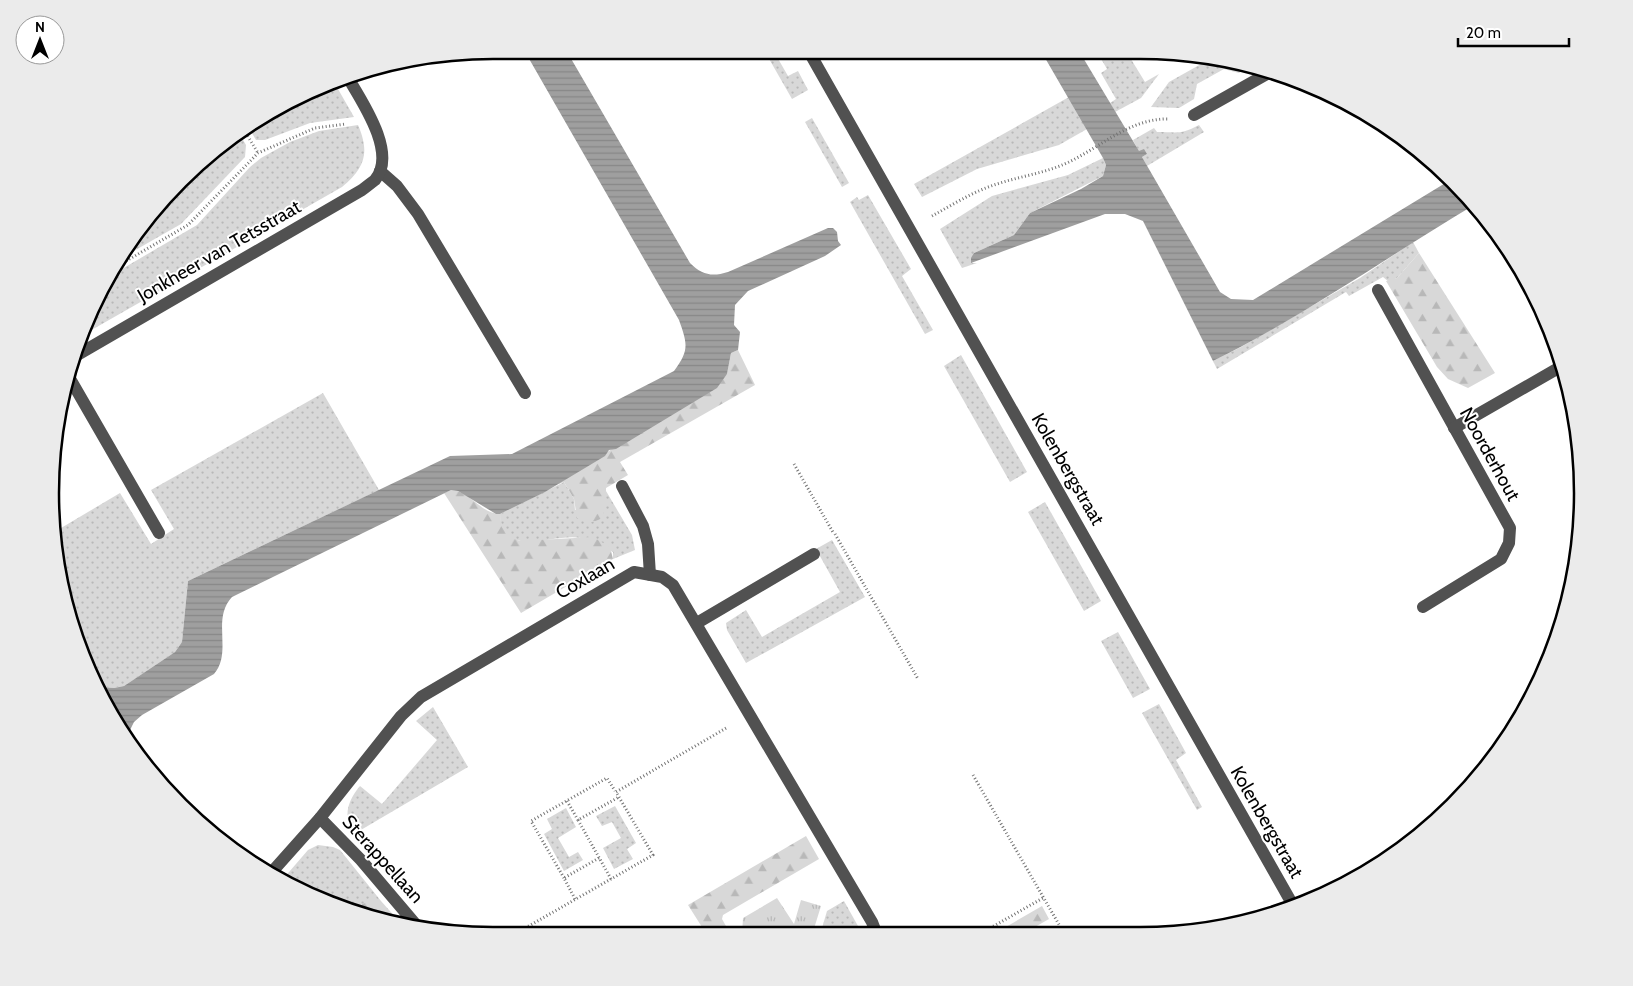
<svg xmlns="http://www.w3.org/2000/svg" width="1633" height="986" font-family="Cabin,sans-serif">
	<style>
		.grass { fill: url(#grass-dots) }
		.forest { fill: url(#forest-firs) }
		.park { fill: url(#park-tufts) }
		.water { fill: url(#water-rules) }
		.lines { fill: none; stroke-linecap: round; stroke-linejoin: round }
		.path { stroke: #737373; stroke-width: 3; stroke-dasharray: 1 2.5; stroke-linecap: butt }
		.minor { stroke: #515151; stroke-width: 12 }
		.labels { text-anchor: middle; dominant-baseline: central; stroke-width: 4; stroke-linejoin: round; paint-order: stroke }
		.street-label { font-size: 19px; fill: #000; stroke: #fff }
		.rim { fill: none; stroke: #000; stroke-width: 2.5 }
	</style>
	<defs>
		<pattern id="grass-dots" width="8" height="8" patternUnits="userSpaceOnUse" patternTransform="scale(1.25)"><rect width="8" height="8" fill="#d8d8d8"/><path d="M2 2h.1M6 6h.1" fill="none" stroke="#b8b8b8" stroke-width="1.8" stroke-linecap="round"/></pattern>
		<pattern id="forest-firs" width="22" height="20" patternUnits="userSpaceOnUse" patternTransform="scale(1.25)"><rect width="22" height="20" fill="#d8d8d8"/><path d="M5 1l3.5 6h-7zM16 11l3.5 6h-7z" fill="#b8b8b8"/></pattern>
		<pattern id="park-tufts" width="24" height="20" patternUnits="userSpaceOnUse" patternTransform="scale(1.25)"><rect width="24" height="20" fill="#d8d8d8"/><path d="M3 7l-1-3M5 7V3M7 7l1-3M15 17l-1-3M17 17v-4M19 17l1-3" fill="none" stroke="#b8b8b8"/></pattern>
		<pattern id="water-rules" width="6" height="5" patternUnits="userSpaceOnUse" patternTransform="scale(1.25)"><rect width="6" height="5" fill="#9f9f9f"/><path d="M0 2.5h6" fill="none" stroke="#878787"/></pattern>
	</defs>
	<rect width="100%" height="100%" fill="#fff"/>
	<g class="grass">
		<path d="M 764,50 L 773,50 L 788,76 L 798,71 L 808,90 L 792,99 Z"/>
		<path d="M 1088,51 L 1126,51 L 1145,82 L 1159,74 L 1141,98 L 1115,112 L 1110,103 L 1116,99 L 1101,73 L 1107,69 L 1097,52 L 1091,55 Z"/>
		<path d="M 1210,59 L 1248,67 L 1239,73 L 1224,69 L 1197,84 L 1194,99 L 1179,108 L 1151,107 L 1169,82 Z"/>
		<path d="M 334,82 L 354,117 L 310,123 L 265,140 L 256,140 L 249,128 Z"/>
		<path d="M 1069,97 L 1087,129 L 1059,145 L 977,169 L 922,197 L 914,184 Z"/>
		<path d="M 812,118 L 849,183 L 842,187 L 805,122 Z"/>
		<path d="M 358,125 C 370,153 365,168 342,187 L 88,332 L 85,327 L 110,276 L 197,225 L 250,167 L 261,158 L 290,142 L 319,131 Z"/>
		<path d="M 1199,125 L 1204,132 L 1147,166 L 1142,157 L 1147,154 L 1139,152 L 1133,140 L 1154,128 L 1157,132 C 1177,132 1181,135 1199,125 Z"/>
		<path d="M 239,133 L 246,145 L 245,157 L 181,224 L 118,260 L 125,247 L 224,141 Z"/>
		<path d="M 1103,158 L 1106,165 L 1103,176 L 1030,213 L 1014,235 L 974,253 L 972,263 L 977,263 L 962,268 L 940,229 L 992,196 L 1068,175 Z"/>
		<path d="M 868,195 L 911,269 L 902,276 L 933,330 L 925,334 L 850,202 L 857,197 L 859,200 Z"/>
		<path d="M 1413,242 L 1419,253 L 1397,278 L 1389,282 L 1383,277 L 1349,296 L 1346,292 L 1217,369 L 1213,361 L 1241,347 L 1360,278 Z"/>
		<path d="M 961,355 L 1027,472 L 1010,482 L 944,366 Z"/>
		<path d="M 323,393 L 379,490 L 188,581 L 182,642 L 175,652 L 124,686 L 114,688 L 101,687 L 74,636 L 56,531 L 120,493 L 151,544 L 174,529 L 151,490 Z"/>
		<path d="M 564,482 L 574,499 L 575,510 L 606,506 L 606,491 L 632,535 L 635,550 L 613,559 L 613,552 C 603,548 591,540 581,538 C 555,532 500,561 500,514 Z"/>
		<path d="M 1045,502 L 1101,601 L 1084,611 L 1028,512 Z"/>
		<path d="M 832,540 L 865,597 L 746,663 L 727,630 L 726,623 L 746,610 L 762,637 L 840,592 L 816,549 Z"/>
		<path d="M 1118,632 L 1150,689 L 1133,698 L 1101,641 Z"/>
		<path d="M 1159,704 L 1186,753 L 1176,760 L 1202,807 L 1197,810 L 1142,713 Z"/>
		<path d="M 433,707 L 468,767 L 354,834 C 342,817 348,800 360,786 L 382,804 L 437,740 L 416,721 Z"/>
		<path d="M 615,806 L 636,843 L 627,849 L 633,859 L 614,869 L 603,848 L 621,838 L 612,822 L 602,826 L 596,816 Z"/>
		<path d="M 566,808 L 576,827 L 558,838 L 569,857 L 578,852 L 583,860 L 564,871 L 544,834 L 552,829 L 547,819 Z"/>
		<path d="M 318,845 L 333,847 L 340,850 L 381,901 L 362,904 L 350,912 L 283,879 L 308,850 Z"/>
		<path d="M 844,901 L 863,935 L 820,935 L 827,911 Z"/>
	</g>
	<g class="forest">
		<path d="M 1419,253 L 1495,373 L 1468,388 L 1448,379 L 1437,367 L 1386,281 L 1397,278 Z"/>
		<path d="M 738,350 L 755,385 L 620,462 L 628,475 L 606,488 L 606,506 L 602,518 C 593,523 587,524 577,518 L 574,499 L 564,482 L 558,484 L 727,374 L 731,353 Z"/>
		<path d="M 451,490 C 469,490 481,514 500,514 C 501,529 506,536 520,541 L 593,537 L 610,547 L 613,559 L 521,613 L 444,493 Z"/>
		<path d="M 806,836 L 819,859 L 723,915 L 722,919 L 731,935 L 707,935 L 688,905 Z"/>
		<path d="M 374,900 L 381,901 L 397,919 L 393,921 L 352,913 L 362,904 Z"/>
		<path d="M 1042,906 L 1049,919 L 1021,935 L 992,935 Z"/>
	</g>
	<path class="park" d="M 777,898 L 794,924 L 801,900 L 821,906 L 812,935 L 742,935 L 743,918 Z"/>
	<g class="water">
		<path d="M 524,50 L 566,50 L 690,263 C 702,275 712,277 728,272 L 828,228 L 833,228 L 837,232 L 838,241 L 841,245 L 825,256 L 748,291 L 735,305 L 734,325 L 740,332 L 738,350 L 731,353 L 727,374 L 717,388 L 616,449 L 609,450 L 605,456 L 545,492 L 500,514 L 496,514 L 458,491 L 451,490 L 232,597 C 211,619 233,652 214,674 L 142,715 L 134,722 L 127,736 L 101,687 L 114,688 L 124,686 L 175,652 L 182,642 L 188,581 L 450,456 L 512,454 L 674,371 C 690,350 687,343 679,320 Z"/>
		<path d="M 1041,51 L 1079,51 L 1139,151 L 1144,149 L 1147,154 L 1142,157 L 1220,292 L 1231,299 L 1253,300 L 1452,179 L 1474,205 C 1387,257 1304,316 1213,361 L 1143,221 L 1125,214 L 1105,214 L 971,263 L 971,258 L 974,253 L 1014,235 L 1030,213 L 1081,189 L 1103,176 L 1106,165 L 1103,158 Z"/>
	</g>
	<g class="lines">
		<g class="path">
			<path d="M 244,130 L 258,153"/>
			<path d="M 932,216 C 952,205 974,191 997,184 C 1021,176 1046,173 1069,162 C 1102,146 1131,118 1169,119"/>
			<path d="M 114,268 L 188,225 L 258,153 L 315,128 L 346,124"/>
			<path d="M 794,464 L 834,534"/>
			<path d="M 835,534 L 918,679"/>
			<path d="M 973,775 L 1065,935"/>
			<path d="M 567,801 L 578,820"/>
			<path d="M 564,878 L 531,821 L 607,778 L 615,791"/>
			<path d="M 611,879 L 578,820 L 619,797"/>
			<path d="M 575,899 L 564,878 L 599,858"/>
			<path d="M 513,935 L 653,855 L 616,792 L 728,727"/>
			<path d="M 978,935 L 1043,898"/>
		</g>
		<g class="minor">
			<path d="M 808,50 L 1294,907"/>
			<path d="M 1194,115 L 1272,71"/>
			<path d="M 380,171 L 397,186 L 418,214 L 525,393"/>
			<path d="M 1378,290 L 1510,528 L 1509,543 L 1501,559 L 1423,607"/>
			<path d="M 72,358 L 362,190 C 366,187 371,183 375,180 C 398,153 361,100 347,76"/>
			<path d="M 69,377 L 159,533"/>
			<path d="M 1454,428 L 1562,366"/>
			<path d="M 622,486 L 643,526 L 648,544 L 650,575"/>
			<path d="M 697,623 L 814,554"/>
			<path d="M 320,818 L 361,860 L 417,926"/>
			<path d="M 271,873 L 320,818 L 401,716 L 421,697 L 634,572 L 662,577 L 673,585 L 872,922 L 877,935"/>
		</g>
	</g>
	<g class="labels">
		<g class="street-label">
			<text transform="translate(219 251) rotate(-30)">Jonkheer van Tetsstraat</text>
			<text transform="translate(1490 454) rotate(61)">Noorderhout</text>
			<text transform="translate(1068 469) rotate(60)">Kolenbergstraat</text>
			<text transform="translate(585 578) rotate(-30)">Coxlaan</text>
			<text transform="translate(1267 822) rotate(60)">Kolenbergstraat</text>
			<text transform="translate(383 859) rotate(48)">Sterappellaan</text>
		</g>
	</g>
	<path d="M0 0H1633V986H0ZM493 59H1140A434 434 0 0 1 1574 493V493A434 434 0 0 1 1140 927H493A434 434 0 0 1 59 493V493A434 434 0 0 1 493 59Z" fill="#ebebeb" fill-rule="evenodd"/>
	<path class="rim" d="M493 59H1140A434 434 0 0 1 1574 493V493A434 434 0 0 1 1140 927H493A434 434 0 0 1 59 493V493A434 434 0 0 1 493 59Z"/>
	<g transform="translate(40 40)"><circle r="24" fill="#ffffff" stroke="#999999"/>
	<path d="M0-4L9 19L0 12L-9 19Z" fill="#000000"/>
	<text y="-8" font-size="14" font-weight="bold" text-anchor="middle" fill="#000000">N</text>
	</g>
	<path d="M1458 38v8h111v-8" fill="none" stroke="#000000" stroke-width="2.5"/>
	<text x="1466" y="38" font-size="15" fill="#000000" stroke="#ffffff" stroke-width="4" paint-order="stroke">20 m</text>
</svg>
